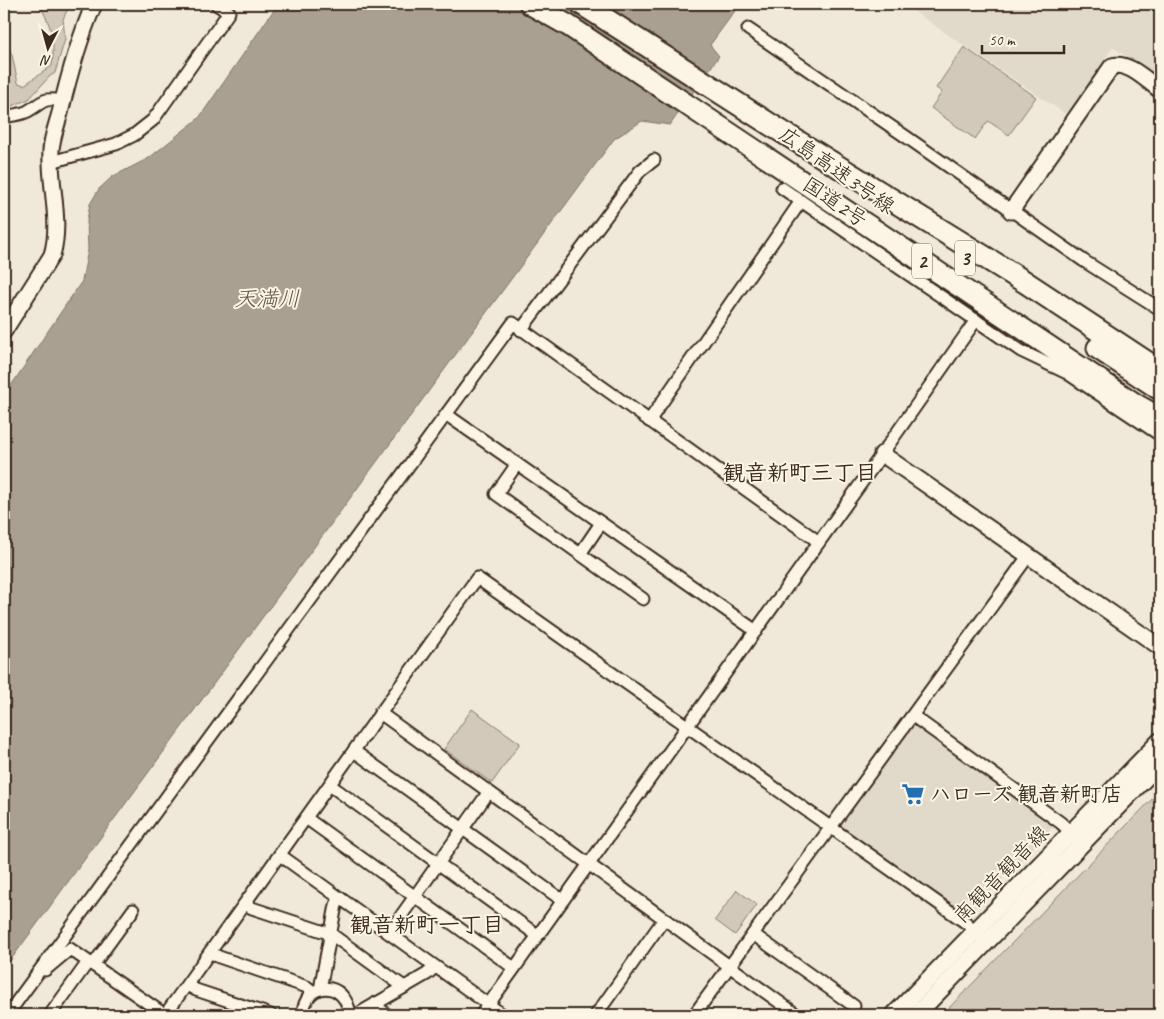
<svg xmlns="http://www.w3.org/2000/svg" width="1164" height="1019" font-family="Caveat,'Klee One',sans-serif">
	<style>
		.built { fill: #e1d9c9 }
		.green { fill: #d2c9ba; stroke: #867a6c }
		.water { fill: #aaa091; stroke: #7e7163 }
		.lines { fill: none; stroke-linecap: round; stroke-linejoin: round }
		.minor-casing { stroke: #3b2a1e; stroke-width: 15 }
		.tertiary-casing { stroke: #3b2a1e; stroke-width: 19 }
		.secondary-casing { stroke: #3b2a1e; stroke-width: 20 }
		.trunk-casing { stroke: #3b2a1e; stroke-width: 24 }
		.motorway-casing { stroke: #3b2a1e; stroke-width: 25 }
		.minor { stroke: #fcf5e5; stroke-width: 11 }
		.tertiary { stroke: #fcf5e5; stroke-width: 15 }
		.secondary { stroke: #fcf5e5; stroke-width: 16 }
		.trunk { stroke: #fcf5e5; stroke-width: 20 }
		.motorway { stroke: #fcf5e5; stroke-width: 21 }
		.labels { text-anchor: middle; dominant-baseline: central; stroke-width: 4; stroke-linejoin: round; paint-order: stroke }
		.shield { fill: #fcf5e5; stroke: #75675a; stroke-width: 1 }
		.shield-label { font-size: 20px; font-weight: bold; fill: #3b2a1e }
		.street-label { font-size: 21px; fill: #3b2a1e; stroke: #fcf5e5 }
		.poi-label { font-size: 21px; font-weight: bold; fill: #3b2a1e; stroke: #fcf5e5; text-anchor: start }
		.water-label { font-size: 22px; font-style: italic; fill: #625346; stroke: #fcf5e5 }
		.neighbourhood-label { font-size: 22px; font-weight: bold; fill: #3b2a1e; stroke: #fcf5e5 }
	</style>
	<rect width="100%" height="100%" fill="#f0e9d9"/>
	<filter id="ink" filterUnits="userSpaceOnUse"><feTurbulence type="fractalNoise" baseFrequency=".02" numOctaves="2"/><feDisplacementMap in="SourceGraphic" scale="10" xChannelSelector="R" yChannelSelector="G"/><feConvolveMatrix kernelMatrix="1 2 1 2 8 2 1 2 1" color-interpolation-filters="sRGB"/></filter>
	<g filter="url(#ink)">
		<g class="built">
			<path d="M 903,4 L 1160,4 L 1160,81 L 1113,47 L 1067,115 Z"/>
			<path d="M 916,726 L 1052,823 L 1053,827 L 968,915 L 965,915 L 842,827 L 841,823 L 911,727 Z"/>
		</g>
		<g class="green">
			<path d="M 39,4 L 70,4 L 63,19 L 65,39 L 55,73 L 49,77 L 29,99 L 4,109 L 4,38 L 12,55 L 18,83 L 24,85 L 52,66 C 55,41 52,26 39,4 Z"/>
			<path d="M 964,47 L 1036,97 L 1009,135 L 988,121 L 975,139 L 931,108 L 942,92 L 936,88 Z"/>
			<path d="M 472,709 L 520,743 L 492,783 L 444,749 Z"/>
			<path d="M 1160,791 L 1160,1015 L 942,1015 Z"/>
			<path d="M 737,890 L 757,905 L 735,935 L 715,920 Z"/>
		</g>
		<path class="water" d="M 278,4 L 740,4 L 710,45 L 719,56 L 670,125 L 642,121 L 614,139 L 4,969 L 4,396 L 82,281 L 88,250 L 87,220 L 90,204 L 99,189 L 112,177 L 149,158 L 199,118 Z"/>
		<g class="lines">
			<defs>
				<g id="minor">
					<path d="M 748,29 L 905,136 L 1084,261 L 1160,309"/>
					<path d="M 4,117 C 11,115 21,115 28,111 C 44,102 42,97 62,101"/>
					<path d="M 51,162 L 116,144 L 134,135 L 153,120 L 229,12 L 216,4"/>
					<path d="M 782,188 L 1021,351 L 1067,373 L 1160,435"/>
					<path d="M 521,330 L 640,171 L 654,160"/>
					<path d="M 447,415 L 756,631"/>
					<path d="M 649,421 L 801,201"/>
					<path d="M 517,464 L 496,494 L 643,599"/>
					<path d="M 580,554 L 601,523"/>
					<path d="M 380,713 L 797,1015"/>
					<path d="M 913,716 L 1061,823 L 1076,837"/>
					<path d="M 354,751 L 562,900"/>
					<path d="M 330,785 L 537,935"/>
					<path d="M 306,818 L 514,968"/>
					<path d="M 280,855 L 503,1015"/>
					<path d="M 245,904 L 252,908 L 331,934 L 404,987"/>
					<path d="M 389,933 L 488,793"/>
					<path d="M 753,934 L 854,1006"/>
					<path d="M 210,952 L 219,957 L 307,987 L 313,992"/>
					<path d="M 93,965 L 133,910"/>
					<path d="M 45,970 L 70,949 L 165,1015"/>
					<path d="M 187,985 L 196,990 L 271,1015"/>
					<path d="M 321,989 L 321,984 L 336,905 L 340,898"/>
					<path d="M 376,1003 L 381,1010 L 387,1015"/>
					<path d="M 7,1015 L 513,323 L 819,542"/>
					<path d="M 50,1015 L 88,962"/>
					<path d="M 165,1015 L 477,578 L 965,922 L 981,936"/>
					<path d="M 303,1015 C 304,980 346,979 350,1015"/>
					<path d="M 350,1015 L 358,1014 L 427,974 L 435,967"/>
					<path d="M 481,1015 L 882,454 L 976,320"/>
					<path d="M 596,1015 L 664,919"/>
					<path d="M 694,1015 L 1029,555"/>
				</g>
				<g id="tertiary">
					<path d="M 1011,211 L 1112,66 C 1128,61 1147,81 1160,90"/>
					<path d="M 4,331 L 52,255 C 62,221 49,185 51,150 C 52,137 57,124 60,113 C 69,75 79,39 94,4"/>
					<path d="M 882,454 L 1160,647"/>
				</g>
				<g id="secondary">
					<path d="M 894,1015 L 1160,741"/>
					<path d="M 916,1015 L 1160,763"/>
				</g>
				<path id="trunk" d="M 530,4 L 569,26 L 1137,405 L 1160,418"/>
				<g id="motorway">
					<path d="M 582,4 L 771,125 L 1025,282 L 1160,371"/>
					<path d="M 1098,348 L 1160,389"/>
				</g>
			</defs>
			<use href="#minor" class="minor-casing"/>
			<use href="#tertiary" class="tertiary-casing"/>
			<use href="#secondary" class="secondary-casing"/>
			<use href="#trunk" class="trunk-casing"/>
			<use href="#motorway" class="motorway-casing"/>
			<use href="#minor" class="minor"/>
			<use href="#tertiary" class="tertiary"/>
			<use href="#secondary" class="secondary"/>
			<use href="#trunk" class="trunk"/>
			<use href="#motorway" class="motorway"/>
		</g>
	</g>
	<defs>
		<symbol id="supermarket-bare" viewBox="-9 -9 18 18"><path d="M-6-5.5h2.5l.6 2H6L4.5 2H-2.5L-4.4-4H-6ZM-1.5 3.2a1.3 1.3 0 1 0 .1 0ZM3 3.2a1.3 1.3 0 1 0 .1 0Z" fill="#1f6fb2" stroke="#fcf5e5" stroke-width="2.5" paint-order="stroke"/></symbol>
	</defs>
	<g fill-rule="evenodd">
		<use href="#supermarket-bare" x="897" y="778" width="32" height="32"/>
	</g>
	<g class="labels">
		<g class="shield">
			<rect x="955" y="240.5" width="20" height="35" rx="4"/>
			<rect x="912" y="243.5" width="20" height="35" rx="4"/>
		</g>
		<g class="shield-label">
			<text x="965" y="258">3</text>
			<text x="922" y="261">2</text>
		</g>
		<g class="street-label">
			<text transform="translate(837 170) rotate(35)">広島高速3号線</text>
			<text transform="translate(835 202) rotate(34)">国道2号</text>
			<text transform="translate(1001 874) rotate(-46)">南観音観音線</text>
		</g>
		<g class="poi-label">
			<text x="930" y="794">ハローズ 観音新町店</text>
		</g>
		<g class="water-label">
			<text x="267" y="299">天満川</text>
		</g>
		<g class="neighbourhood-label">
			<text x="800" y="473">観音新町三丁目</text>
			<text x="427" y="925">観音新町一丁目</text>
		</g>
	</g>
	<rect width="1164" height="1019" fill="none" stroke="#fcf5e5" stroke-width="20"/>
	<rect x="10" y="10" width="1144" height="999" fill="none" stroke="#3b2a1e" stroke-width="2" filter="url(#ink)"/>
	<g transform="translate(48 48) rotate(186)" stroke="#fcf5e5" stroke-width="4" paint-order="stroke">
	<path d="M0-4L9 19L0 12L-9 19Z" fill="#3b2a1e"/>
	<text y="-8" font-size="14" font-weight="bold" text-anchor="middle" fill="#3b2a1e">N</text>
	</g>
	<path d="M982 45v8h82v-8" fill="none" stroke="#3b2a1e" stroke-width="2.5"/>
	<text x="989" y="45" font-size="15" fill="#3b2a1e" stroke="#fcf5e5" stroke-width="4" paint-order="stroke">50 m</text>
</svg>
